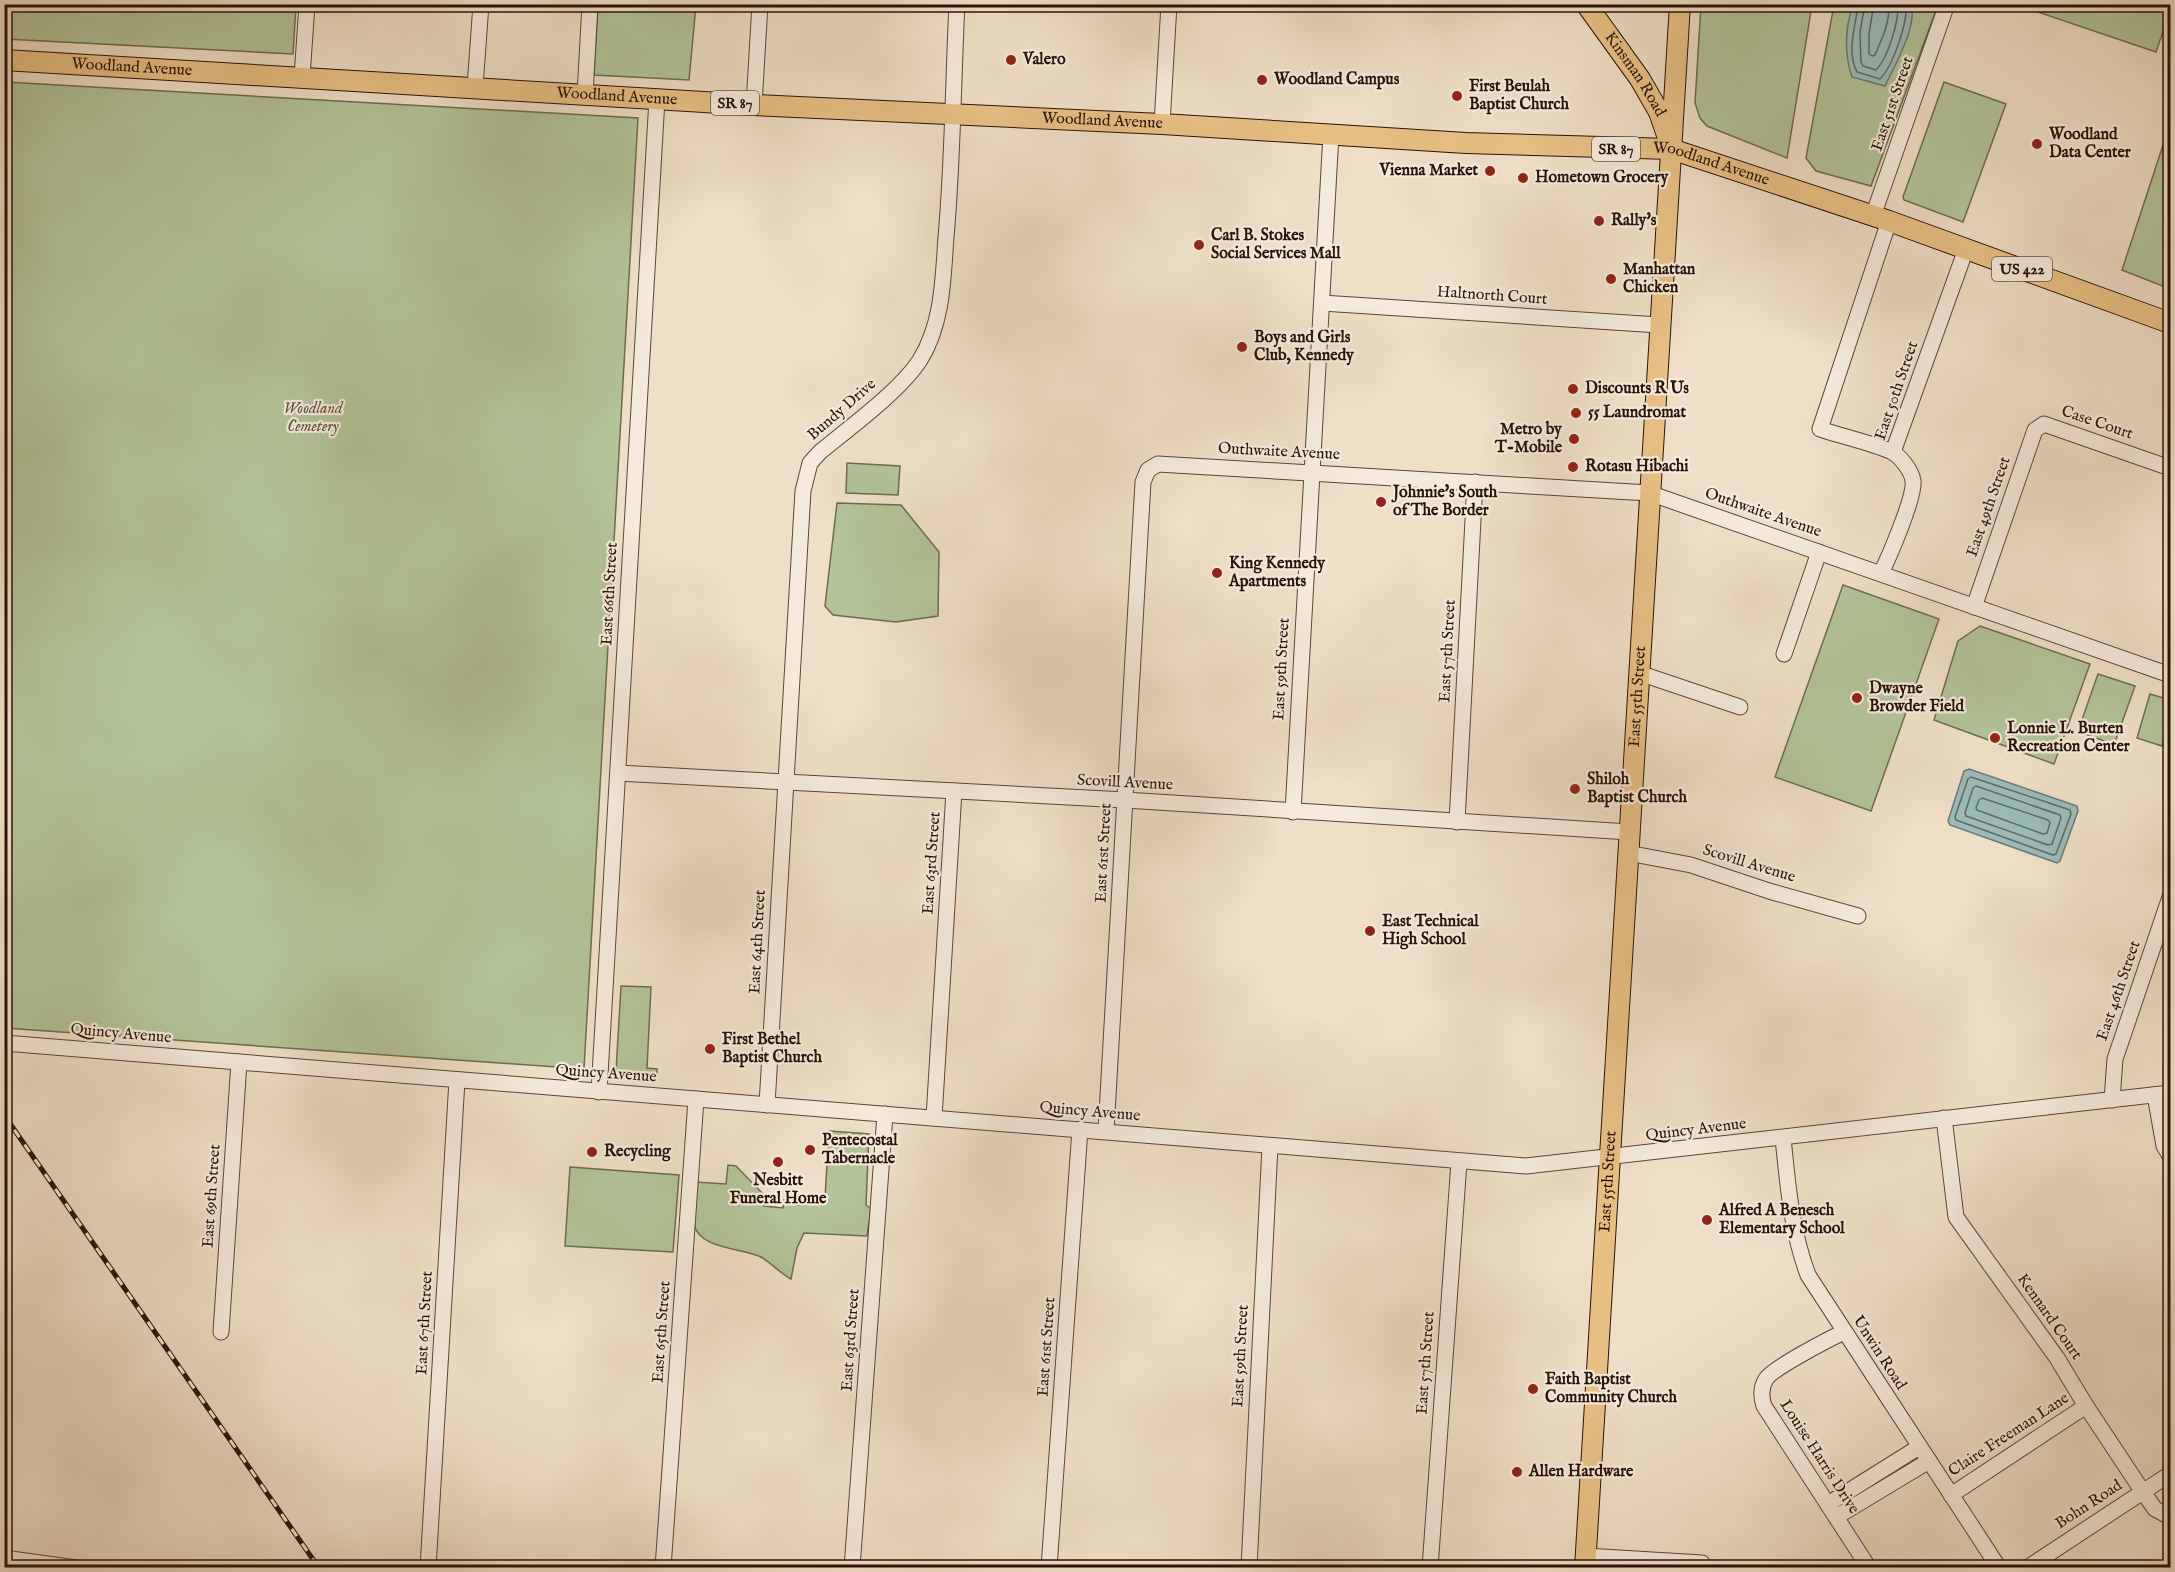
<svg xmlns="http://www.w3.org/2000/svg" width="2175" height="1572" font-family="'IM FELL English',serif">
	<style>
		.green { fill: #b3c39a; stroke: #6e6b52; stroke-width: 1.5 }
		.water { fill: #9abcba; stroke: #6c7874; stroke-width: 1.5 }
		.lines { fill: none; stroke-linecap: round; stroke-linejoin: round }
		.shore { stroke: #616862; stroke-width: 1.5 }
		.minor-casing { stroke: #5a463a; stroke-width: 17 }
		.major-casing { stroke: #28130a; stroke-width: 22 }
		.minor { stroke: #f5eadb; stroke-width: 15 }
		.major { stroke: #e8c084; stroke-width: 20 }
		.rail-casing { stroke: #28130a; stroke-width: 5 }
		.rail { stroke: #f5eadb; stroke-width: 3; stroke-dasharray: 9; stroke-linecap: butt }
		.poi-dot { fill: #8f2418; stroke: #f5eadb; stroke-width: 2 }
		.labels { text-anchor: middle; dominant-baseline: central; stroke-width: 4.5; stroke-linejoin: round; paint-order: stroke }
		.shield { fill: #f5eadb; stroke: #665449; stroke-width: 1.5 }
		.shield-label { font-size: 15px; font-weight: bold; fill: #28130a }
		.poi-label { font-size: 16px; font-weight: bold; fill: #28130a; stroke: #f5eadb; text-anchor: start }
		.street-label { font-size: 16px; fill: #28130a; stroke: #f5eadb }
		.park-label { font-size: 16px; font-style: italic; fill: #59513c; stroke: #f5eadb }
	</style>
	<rect width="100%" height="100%" fill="#efdfc8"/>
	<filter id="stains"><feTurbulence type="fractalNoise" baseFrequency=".00333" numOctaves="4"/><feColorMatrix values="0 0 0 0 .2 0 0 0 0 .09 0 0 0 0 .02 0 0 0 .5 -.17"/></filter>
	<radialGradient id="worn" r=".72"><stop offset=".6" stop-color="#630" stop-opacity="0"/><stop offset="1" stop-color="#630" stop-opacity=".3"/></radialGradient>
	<g class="green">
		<path d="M 2170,4 L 2170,11 L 2156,52 L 2017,5 Z"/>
		<path d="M 4,5 L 296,5 L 293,54 L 5,39 Z"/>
		<path d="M 598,5 L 696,5 L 689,80 L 594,75 Z"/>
		<path d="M 1701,5 L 1812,5 L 1787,158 L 1707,126 L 1700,118 L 1695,103 Z"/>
		<path d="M 1834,5 L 1938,5 L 1871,186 L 1816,171 L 1806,158 Z"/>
		<path d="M 5,82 L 638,118 L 584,1069 L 5,1028 Z"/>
		<path d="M 1944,82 L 2006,104 L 1963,222 L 1904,200 L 1903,197 Z"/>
		<path d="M 2170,124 L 2170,289 L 2122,270 Z"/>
		<path d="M 847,463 L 900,466 L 898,495 L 846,493 Z"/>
		<path d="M 837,503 L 901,505 L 939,552 L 938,616 L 896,622 L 833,615 L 825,606 Z"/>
		<path d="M 1843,585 L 1939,619 L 1871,811 L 1775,777 Z"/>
		<path d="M 1980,626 L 2090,664 L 2054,764 L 1934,720 L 1958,641 Z"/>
		<path d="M 2098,674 L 2135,686 L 2114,745 L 2078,731 Z"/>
		<path d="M 2150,694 L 2170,700 L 2170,718 L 2162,746 L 2137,738 Z"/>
		<path d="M 621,986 L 651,987 L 647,1068 L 657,1069 L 657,1075 L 616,1072 Z"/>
		<path d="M 829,1131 L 869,1134 L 866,1205 L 871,1209 L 867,1236 L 804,1233 L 797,1248 L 791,1279 C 780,1273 770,1262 761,1257 C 743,1248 697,1249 694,1223 C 693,1210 696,1195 696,1182 L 726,1184 L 728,1165 L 736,1166 L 764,1195 L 764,1206 L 783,1208 L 784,1200 L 796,1205 L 815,1204 L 822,1197 L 825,1198 Z"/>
		<path d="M 570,1167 L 679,1175 L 673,1252 L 565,1246 Z"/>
	</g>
	<g class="water">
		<path d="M 1853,5 L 1911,5 C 1918,25 1894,67 1885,86 L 1852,77 C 1844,54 1845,27 1853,5 Z"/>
		<path d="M 1969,769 L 2077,806 L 2078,811 L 2060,861 L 2057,863 L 1950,825 L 1948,821 L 1964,771 Z"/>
	</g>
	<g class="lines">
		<g class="shore">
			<path d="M 1858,4 C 1856,26 1846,51 1857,72 L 1880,79 C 1893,66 1908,22 1906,4"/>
			<path d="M 1865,4 L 1860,32 L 1861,62 L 1863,66 L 1876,70 C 1888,58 1899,21 1898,4"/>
			<path d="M 1874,4 L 1869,33 L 1869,54 L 1872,56 L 1875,55 C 1882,39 1890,22 1889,4"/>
			<path d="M 1971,777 L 2070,810 L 2071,814 L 2056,854 L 2053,855 L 1956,820 L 1955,817 L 1968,779 Z"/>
			<path d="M 1976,786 L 2060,815 L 2061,818 L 2052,844 L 2048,845 L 1966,816 L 1965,813 L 1973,788 Z"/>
			<path d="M 1982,798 L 2048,820 L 2050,823 L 2047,833 L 2043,834 L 1977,810 L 1976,808 L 1979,800 Z"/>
		</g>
		<defs>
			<g id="minor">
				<path d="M 302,77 L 307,4"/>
				<path d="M 475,87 L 481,4"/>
				<path d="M 585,95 L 590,4"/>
				<path d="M 754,105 L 760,4"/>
				<path d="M 1162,124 L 1169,4"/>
				<path d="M 1873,216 L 1947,4"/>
				<path d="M 1322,303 L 1659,325"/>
				<path d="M 1893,452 L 1966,249"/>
				<path d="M 1881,573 C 1889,557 1915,497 1913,481 C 1912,471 1900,456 1892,452 C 1873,443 1840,436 1820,429 L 1889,221"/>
				<path d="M 1974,607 L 2035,430 L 2044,424 L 2170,468"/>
				<path d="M 1784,654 L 1819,552"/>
				<path d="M 1639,673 L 1740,707"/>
				<path d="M 618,773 L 1125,800 L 1629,832"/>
				<path d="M 1293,812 L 1331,134"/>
				<path d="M 1457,822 L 1475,482"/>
				<path d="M 1628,853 L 1691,865 L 1769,891 L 1858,916"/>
				<path d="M 4,1043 L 1526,1166 L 2170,1093"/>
				<path d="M 599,1092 L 657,99"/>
				<path d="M 2155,1095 L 2164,1146 L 2170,1156"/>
				<path d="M 2112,1100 L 2115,1059 L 2170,897"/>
				<path d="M 767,1105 L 803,491 L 810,463 L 820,452 C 849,428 900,391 920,360 C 943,323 943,278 946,237 C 953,159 953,82 957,4"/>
				<path d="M 934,1118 L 954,791"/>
				<path d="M 1944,1118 L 1956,1217 L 2057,1358 L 2086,1406 L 2143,1492 L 2155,1509 L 2170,1517"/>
				<path d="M 1106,1131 L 1143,482 L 1148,470 L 1158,464 L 1649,493 L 2170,675"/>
				<path d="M 1783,1138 C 1788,1186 1791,1229 1808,1275 L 1999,1568"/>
				<path d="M 221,1332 L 239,1062"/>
				<path d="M 1844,1332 C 1829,1339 1773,1368 1766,1379 C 1761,1387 1761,1397 1764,1406 L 1869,1568"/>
				<path d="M 1951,1495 L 2086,1406"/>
				<path d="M 1828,1504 L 1919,1447"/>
				<path d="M 1836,1517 L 1929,1461"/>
				<path d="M 1586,1556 L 1702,1563"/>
				<path d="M 4,1558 L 76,1568"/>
				<path d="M 428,1568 L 457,1080"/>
				<path d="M 663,1568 L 696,1099"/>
				<path d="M 852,1568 L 885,1114"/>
				<path d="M 1049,1568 L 1080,1129"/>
				<path d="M 1249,1568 L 1270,1146"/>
				<path d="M 1430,1568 L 1459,1162"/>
				<path d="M 2027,1568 L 2170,1474"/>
			</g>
			<g id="major">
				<path id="s1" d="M 1586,4 L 1640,79 L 1659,112 L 1668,138"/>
				<path id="s2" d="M 4,60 L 754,105 L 1162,124 L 1466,143 L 1671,149 L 1889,221 L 2170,323"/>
				<path id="s3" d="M 1585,1568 L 1680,4"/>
			</g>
		</defs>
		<use href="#minor" class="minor-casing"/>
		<use href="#major" class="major-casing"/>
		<use href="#minor" class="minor"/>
		<use href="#major" class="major"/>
		<defs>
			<path id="rail" d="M 4,1115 L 319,1568"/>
		</defs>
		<use href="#rail" class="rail-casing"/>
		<use href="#rail" class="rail"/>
	</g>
	<g class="poi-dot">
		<circle cx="1011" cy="60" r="6"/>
		<circle cx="1262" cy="80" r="6"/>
		<circle cx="1457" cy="96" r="6"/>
		<circle cx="2037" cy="144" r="6"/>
		<circle cx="1490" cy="171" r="6"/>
		<circle cx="1523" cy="178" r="6"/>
		<circle cx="1599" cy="221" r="6"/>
		<circle cx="1199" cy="245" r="6"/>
		<circle cx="1611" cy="279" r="6"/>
		<circle cx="1242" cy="347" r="6"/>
		<circle cx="1573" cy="389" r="6"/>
		<circle cx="1576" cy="413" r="6"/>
		<circle cx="1574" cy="439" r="6"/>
		<circle cx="1573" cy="467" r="6"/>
		<circle cx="1381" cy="502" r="6"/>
		<circle cx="1217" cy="573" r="6"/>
		<circle cx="1857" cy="698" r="6"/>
		<circle cx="1995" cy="738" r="6"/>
		<circle cx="1575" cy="789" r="6"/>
		<circle cx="1370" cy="931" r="6"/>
		<circle cx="710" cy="1049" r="6"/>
		<circle cx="810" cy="1150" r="6"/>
		<circle cx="592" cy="1152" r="6"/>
		<circle cx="778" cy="1162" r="6"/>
		<circle cx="1707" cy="1220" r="6"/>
		<circle cx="1533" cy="1389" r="6"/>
		<circle cx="1517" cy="1472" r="6"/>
	</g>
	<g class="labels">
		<g class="shield">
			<rect x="711" y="91" width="48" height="24" rx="4.5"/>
			<rect x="1592" y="137" width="48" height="24" rx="4.5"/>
			<rect x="1992" y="257" width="60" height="24" rx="4.5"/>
		</g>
		<g class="shield-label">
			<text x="735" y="103">SR 87</text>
			<text x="1616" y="149">SR 87</text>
			<text x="2022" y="269">US 422</text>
		</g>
		<g class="poi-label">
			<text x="1023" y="60">Valero</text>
			<text x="1274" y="80">Woodland Campus</text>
			<text x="1469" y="87">First Beulah<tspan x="1469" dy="18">Baptist Church</tspan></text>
			<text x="2049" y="135">Woodland<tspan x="2049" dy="18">Data Center</tspan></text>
			<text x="1478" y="171" text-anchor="end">Vienna Market</text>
			<text x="1535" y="178">Hometown Grocery</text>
			<text x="1611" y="221">Rally's</text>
			<text x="1211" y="236">Carl B. Stokes<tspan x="1211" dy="18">Social Services Mall</tspan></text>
			<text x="1623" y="270">Manhattan<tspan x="1623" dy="18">Chicken</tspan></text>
			<text x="1254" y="338">Boys and Girls<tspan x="1254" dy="18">Club, Kennedy</tspan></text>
			<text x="1585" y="389">Discounts R Us</text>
			<text x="1588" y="413">55 Laundromat</text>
			<text x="1562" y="430" text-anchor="end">Metro by<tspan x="1562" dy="18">T-Mobile</tspan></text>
			<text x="1585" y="467">Rotasu Hibachi</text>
			<text x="1393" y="493">Johnnie's South<tspan x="1393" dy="18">of The Border</tspan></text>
			<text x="1229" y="564">King Kennedy<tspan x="1229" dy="18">Apartments</tspan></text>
			<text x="1869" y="689">Dwayne<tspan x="1869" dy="18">Browder Field</tspan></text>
			<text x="2007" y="729">Lonnie L. Burten<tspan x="2007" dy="18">Recreation Center</tspan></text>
			<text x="1587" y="780">Shiloh<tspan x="1587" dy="18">Baptist Church</tspan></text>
			<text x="1382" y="922">East Technical<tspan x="1382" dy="18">High School</tspan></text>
			<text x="722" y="1040">First Bethel<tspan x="722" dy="18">Baptist Church</tspan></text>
			<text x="822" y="1141">Pentecostal<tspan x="822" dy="18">Tabernacle</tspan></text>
			<text x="604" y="1152">Recycling</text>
			<text x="778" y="1181" text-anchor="middle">Nesbitt<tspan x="778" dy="18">Funeral Home</tspan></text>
			<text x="1719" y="1211">Alfred A Benesch<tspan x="1719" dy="18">Elementary School</tspan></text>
			<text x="1545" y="1380">Faith Baptist<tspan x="1545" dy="18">Community Church</tspan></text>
			<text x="1529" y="1472">Allen Hardware</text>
		</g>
		<g class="street-label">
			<text stroke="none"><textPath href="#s2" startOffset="128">Woodland Avenue</textPath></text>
			<text stroke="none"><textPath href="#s1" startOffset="86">Kinsman Road</textPath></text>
			<text stroke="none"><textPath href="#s2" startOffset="614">Woodland Avenue</textPath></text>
			<text transform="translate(1893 104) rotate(-71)">East 51st Street</text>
			<text stroke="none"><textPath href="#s2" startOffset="1100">Woodland Avenue</textPath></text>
			<text stroke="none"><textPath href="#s2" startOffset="1712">Woodland Avenue</textPath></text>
			<text transform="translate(1492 296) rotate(4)">Haltnorth Court</text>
			<text transform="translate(1897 391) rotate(-71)">East 50th Street</text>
			<text transform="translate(842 410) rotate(-41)">Bundy Drive</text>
			<text transform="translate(2097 423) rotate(19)">Case Court</text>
			<text transform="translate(1279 452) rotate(3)">Outhwaite Avenue</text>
			<text transform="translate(1989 507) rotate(-71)">East 49th Street</text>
			<text transform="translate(1763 513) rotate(19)">Outhwaite Avenue</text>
			<text transform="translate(610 594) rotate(-87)">East 66th Street</text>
			<text transform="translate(1448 651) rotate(-87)">East 57th Street</text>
			<text transform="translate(1282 669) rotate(-87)">East 59th Street</text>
			<text stroke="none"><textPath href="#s3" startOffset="873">East 55th Street</textPath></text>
			<text transform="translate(1125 783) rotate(3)">Scovill Avenue</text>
			<text transform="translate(1104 853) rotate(-87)">East 61st Street</text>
			<text transform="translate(932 863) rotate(-86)">East 63rd Street</text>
			<text transform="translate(1749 864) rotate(17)">Scovill Avenue</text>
			<text transform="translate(758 942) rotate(-87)">East 64th Street</text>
			<text transform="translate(2119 991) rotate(-71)">East 46th Street</text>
			<text transform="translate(121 1034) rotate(5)">Quincy Avenue</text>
			<text transform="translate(606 1074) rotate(4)">Quincy Avenue</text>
			<text transform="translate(1090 1112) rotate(5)">Quincy Avenue</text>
			<text transform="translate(1696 1130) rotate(-7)">Quincy Avenue</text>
			<text stroke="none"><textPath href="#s3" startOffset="387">East 55th Street</textPath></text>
			<text transform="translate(212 1196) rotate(-86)">East 69th Street</text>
			<text transform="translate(2049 1317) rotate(55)">Kennard Court</text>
			<text transform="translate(425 1323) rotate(-87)">East 67th Street</text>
			<text transform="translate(662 1332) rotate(-86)">East 65th Street</text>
			<text transform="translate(851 1340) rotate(-86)">East 63rd Street</text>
			<text transform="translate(1047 1347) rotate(-86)">East 61st Street</text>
			<text transform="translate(1879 1353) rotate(57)">Unwin Road</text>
			<text transform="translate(1241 1356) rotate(-87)">East 59th Street</text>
			<text transform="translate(1426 1363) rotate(-86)">East 57th Street</text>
			<text transform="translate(2009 1435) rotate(-33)">Claire Freeman Lane</text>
			<text transform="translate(1819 1457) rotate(57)">Louise Harris Drive</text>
			<text transform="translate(2089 1505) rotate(-33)">Bohn Road</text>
		</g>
		<g class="park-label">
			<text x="313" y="409">Woodland<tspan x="313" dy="18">Cemetery</tspan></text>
		</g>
	</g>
	<rect width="2175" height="1572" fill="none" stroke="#efdfc8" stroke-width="24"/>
	<rect x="6" y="6" width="2163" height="1560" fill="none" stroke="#28130a" stroke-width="3"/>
	<rect x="12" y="12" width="2151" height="1548" fill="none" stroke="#28130a" stroke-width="1.5"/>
	<rect width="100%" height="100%" filter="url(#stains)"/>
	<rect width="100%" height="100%" fill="url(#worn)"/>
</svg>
